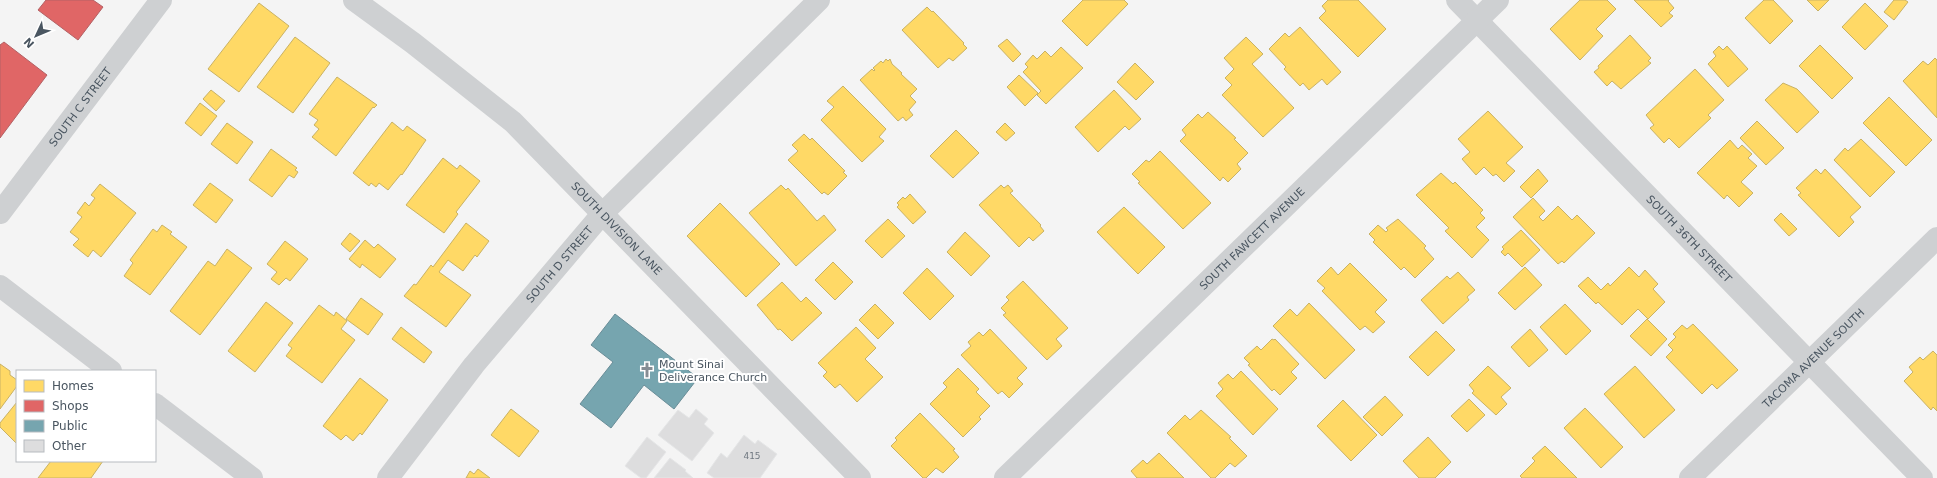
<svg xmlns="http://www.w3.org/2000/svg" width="1937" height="478" font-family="'DejaVu Sans',sans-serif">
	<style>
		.homes { fill: #ffd966; stroke: #c9b264 }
		.shops { fill: #e06666; stroke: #b36164 }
		.public { fill: #76a5af; stroke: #698d98 }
		.building { fill: #ddddde; stroke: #e5e6e7 }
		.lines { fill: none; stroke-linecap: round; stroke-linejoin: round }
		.street { stroke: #ced0d2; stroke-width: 22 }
		.labels { text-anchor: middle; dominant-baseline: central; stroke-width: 4; stroke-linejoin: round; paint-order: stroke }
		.number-label { font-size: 9px; fill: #707881 }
		.street-label { font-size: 11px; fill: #4a5661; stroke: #fff }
		.poi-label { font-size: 11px; fill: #4a5661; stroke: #fff; text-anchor: start }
	</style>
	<rect width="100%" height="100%" fill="#f4f4f4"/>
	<g class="homes">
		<path d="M 1083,0 L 1124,0 L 1128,4 L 1087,46 L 1062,21 Z"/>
		<path d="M 1328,0 L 1358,0 L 1386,29 L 1358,57 L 1319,18 L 1326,11 L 1322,6 Z"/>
		<path d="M 1580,0 L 1607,0 L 1616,9 L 1596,29 L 1603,36 L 1580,60 L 1550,29 Z"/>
		<path d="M 1634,0 L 1669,0 L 1668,1 L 1674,8 L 1669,13 L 1673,16 L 1661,27 Z"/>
		<path d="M 1764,0 L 1773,0 L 1793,21 L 1770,44 L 1745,18 Z"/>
		<path d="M 1807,0 L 1829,0 L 1818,11 Z"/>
		<path d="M 1894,0 L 1905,0 L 1908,2 L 1894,20 L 1884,12 Z"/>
		<path d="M 259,3 L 289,26 L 239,92 L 208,69 Z"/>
		<path d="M 1865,3 L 1888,26 L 1865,50 L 1842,27 Z"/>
		<path d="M 927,7 L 932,12 L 933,11 L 964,43 L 963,44 L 967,48 L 953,61 L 949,58 L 938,68 L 902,30 Z"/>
		<path d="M 1300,27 L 1341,72 L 1327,85 L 1322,79 L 1309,90 L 1303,83 L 1300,86 L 1284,69 L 1286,67 L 1269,49 L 1285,33 L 1289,37 Z"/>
		<path d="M 1630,35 L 1651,58 L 1648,61 L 1651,63 L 1621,89 L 1612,81 L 1607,86 L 1594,72 L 1599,68 L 1598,66 Z"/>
		<path d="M 295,37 L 330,63 L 293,113 L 257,87 Z"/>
		<path d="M 1246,37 L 1263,54 L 1252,64 L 1294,108 L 1263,137 L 1222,95 L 1232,85 L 1225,78 L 1234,69 L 1224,58 Z"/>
		<path d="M 1007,39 L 1021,54 L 1013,62 L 998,46 Z"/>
		<path d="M 1820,45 L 1853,78 L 1832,99 L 1799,66 Z"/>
		<path d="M 1719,46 L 1723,50 L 1727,46 L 1748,69 L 1728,87 L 1708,64 L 1716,56 L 1713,52 Z"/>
		<path d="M 1061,47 L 1083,68 L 1046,104 L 1037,95 L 1041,91 L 1023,72 L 1028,67 L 1025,64 L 1033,55 L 1037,59 L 1045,51 L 1051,57 Z"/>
		<path d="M 1935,58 L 1937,60 L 1937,118 L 1903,81 L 1923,61 L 1928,65 Z"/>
		<path d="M 886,59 L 888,61 L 890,59 L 892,64 L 902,73 L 901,74 L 917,89 L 910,96 L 916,102 L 909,110 L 913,115 L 906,121 L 903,117 L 898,121 L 860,80 L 872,69 L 874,71 L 875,70 L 873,68 L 881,61 L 883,63 Z"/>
		<path d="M 1135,63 L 1154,82 L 1136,100 L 1117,82 Z"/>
		<path d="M 1695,69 L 1724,100 L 1708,115 L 1711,118 L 1679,148 L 1669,138 L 1664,143 L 1650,128 L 1654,125 L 1646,115 Z"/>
		<path d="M 1019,75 L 1038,93 L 1025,106 L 1007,87 Z"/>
		<path d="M 337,77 L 377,105 L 374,108 L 373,107 L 336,156 L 312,137 L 319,129 L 314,125 L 318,120 L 309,114 Z"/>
		<path d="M 1783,83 L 1797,89 L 1819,112 L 1797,133 L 1765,100 Z"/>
		<path d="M 843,86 L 886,129 L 879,137 L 884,141 L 862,162 L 821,120 L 834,107 L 827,101 Z"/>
		<path d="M 211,90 L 225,101 L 216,111 L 203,99 Z"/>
		<path d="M 1114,90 L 1141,119 L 1129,130 L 1125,126 L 1098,152 L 1075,127 Z"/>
		<path d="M 1889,97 L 1932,140 L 1906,166 L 1863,123 Z"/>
		<path d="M 200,103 L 217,116 L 201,136 L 185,123 Z"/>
		<path d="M 1488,111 L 1523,147 L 1506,163 L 1515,171 L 1504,182 L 1496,174 L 1493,176 L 1484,167 L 1476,175 L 1462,159 L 1470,152 L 1458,139 Z"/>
		<path d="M 1208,112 L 1236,138 L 1234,139 L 1248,153 L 1237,164 L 1241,169 L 1228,182 L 1223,177 L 1220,181 L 1180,141 L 1186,135 L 1182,130 L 1198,114 L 1202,118 Z"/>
		<path d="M 1757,121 L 1784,148 L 1766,165 L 1740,138 Z"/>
		<path d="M 392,122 L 403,131 L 407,126 L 426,140 L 402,175 L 401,174 L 388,190 L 379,183 L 376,187 L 371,183 L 369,186 L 353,173 Z"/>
		<path d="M 227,123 L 253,142 L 237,164 L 211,144 Z"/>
		<path d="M 1005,123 L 1015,133 L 1006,141 L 996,132 Z"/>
		<path d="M 956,130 L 979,153 L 953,178 L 930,156 Z"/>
		<path d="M 804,134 L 810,140 L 812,138 L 845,171 L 843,172 L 847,176 L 828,195 L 824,192 L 822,194 L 788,160 L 798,151 L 792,145 Z"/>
		<path d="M 1861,139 L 1895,172 L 1870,197 L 1834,160 L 1845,148 L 1848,151 Z"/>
		<path d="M 1730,140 L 1738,149 L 1742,145 L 1752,154 L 1748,158 L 1757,166 L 1741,182 L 1753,193 L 1739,207 L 1727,195 L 1724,199 L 1697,173 Z"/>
		<path d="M 271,149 L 297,168 L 295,170 L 298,172 L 294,178 L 289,175 L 272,197 L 249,180 Z"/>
		<path d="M 1160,151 L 1211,203 L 1183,229 L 1138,183 L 1140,182 L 1132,174 L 1146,160 L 1149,162 Z"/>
		<path d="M 443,158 L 457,169 L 460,165 L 480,181 L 456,212 L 458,214 L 444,233 L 406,205 Z"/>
		<path d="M 1538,169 L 1548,181 L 1531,198 L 1520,187 Z"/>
		<path d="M 1816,169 L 1821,174 L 1825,169 L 1861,207 L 1850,217 L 1854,222 L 1839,237 L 1798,195 L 1801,193 L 1796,188 Z"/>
		<path d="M 1441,173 L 1453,184 L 1455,182 L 1483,210 L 1480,213 L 1485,218 L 1476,227 L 1489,240 L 1472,258 L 1445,231 L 1449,228 L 1416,195 Z"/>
		<path d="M 210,183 L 233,200 L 216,223 L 193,205 Z"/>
		<path d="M 100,184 L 136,213 L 101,257 L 93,250 L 88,257 L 73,245 L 79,239 L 70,232 L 82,217 L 77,213 L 85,202 L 89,206 L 95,198 L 91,195 Z"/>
		<path d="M 781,185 L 786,190 L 788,188 L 817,221 L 824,215 L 836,230 L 796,266 L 749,213 Z"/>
		<path d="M 1001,185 L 1004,188 L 1008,185 L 1013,191 L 1010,193 L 1041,225 L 1040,226 L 1044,231 L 1033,241 L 1029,237 L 1019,247 L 979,205 Z"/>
		<path d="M 910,194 L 926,212 L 913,224 L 897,207 L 899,205 L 897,203 L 903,197 L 905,199 Z"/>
		<path d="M 1533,198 L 1545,211 L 1539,217 L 1543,221 L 1558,206 L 1572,220 L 1577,215 L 1595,233 L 1564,263 L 1562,261 L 1558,264 L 1513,217 Z"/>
		<path d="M 720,203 L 780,264 L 746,297 L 687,236 Z"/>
		<path d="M 1124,207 L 1165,247 L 1138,274 L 1097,232 Z"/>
		<path d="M 1781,213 L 1797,229 L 1789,236 L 1774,220 Z"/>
		<path d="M 888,219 L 905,236 L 882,258 L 865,241 Z"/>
		<path d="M 1398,219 L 1426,246 L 1424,248 L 1434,259 L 1415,278 L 1404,267 L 1401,270 L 1373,242 L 1375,240 L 1369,234 L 1378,225 L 1386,232 L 1388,230 L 1386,228 Z"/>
		<path d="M 466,223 L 489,241 L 477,257 L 475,255 L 463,271 L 448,260 L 439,272 L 471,295 L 446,327 L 404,296 L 414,284 L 416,285 L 431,265 L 433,267 Z"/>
		<path d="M 162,225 L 172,232 L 170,234 L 187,247 L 150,295 L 124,276 L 133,263 L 130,260 L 153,229 L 157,232 Z"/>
		<path d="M 1521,230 L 1540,250 L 1522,267 L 1508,253 L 1505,256 L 1501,252 L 1504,249 L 1502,247 Z"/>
		<path d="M 965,232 L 990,256 L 971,276 L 947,252 Z"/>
		<path d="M 350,233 L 360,241 L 350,252 L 341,244 Z"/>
		<path d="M 365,240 L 374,248 L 378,244 L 396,259 L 380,278 L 362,264 L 360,268 L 349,259 Z"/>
		<path d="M 285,241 L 308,259 L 290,281 L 286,278 L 279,285 L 271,279 L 277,272 L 267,264 Z"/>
		<path d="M 227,249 L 252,268 L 200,335 L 170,311 L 208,261 L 215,266 Z"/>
		<path d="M 833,262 L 853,282 L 835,300 L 815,280 Z"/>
		<path d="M 1350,263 L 1387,300 L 1375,312 L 1385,322 L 1373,333 L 1365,326 L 1360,330 L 1322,291 L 1325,288 L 1317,281 L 1331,267 L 1338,275 Z"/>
		<path d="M 1525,267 L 1542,285 L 1515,310 L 1498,293 Z"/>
		<path d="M 1629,267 L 1639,277 L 1645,270 L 1658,284 L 1653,289 L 1665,302 L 1648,319 L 1638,309 L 1622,325 L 1598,302 L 1596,304 L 1578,286 L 1588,277 L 1601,290 L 1608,283 L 1610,286 Z"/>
		<path d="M 927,268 L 954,296 L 930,320 L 903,293 Z"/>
		<path d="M 1458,272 L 1475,290 L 1467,297 L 1469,300 L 1443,324 L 1421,300 L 1447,276 L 1450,279 Z"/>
		<path d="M 1023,281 L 1068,328 L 1056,339 L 1062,346 L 1047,360 L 1003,315 L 1006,313 L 1001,308 L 1009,300 L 1006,297 Z"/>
		<path d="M 782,282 L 801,302 L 806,297 L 822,313 L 792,341 L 780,329 L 778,330 L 757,305 Z"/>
		<path d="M 361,298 L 383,314 L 368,335 L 346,319 Z"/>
		<path d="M 266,302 L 293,323 L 255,372 L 228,351 Z"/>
		<path d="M 1309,303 L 1355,350 L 1325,379 L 1273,326 L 1290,309 L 1297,316 Z"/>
		<path d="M 875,304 L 894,323 L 878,339 L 859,320 Z"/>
		<path d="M 1565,304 L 1591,331 L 1566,355 L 1540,327 Z"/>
		<path d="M 319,305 L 334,316 L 336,312 L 347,321 L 341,329 L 355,340 L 322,383 L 286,356 L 292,348 L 288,345 Z"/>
		<path d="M 1647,319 L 1667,339 L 1651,356 L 1630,336 Z"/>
		<path d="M 1693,324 L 1738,370 L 1717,389 L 1712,384 L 1702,394 L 1666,357 L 1673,350 L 1668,345 L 1676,337 L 1673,334 L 1682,325 L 1687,329 Z"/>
		<path d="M 401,327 L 432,352 L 424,363 L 392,339 Z"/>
		<path d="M 856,327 L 876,348 L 865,359 L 883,377 L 857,402 L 840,384 L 835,388 L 823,376 L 827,372 L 818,363 Z"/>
		<path d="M 990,329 L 1027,368 L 1017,378 L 1023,384 L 1009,398 L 1002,391 L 998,394 L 961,355 L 971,346 L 968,342 L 979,332 L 983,336 Z"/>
		<path d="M 1530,329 L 1548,350 L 1529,367 L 1511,347 Z"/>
		<path d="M 1436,331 L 1455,350 L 1428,376 L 1409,357 Z"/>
		<path d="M 1272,339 L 1274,340 L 1275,339 L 1299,364 L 1291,372 L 1297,378 L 1280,395 L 1274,389 L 1272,391 L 1248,365 L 1250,364 L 1244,358 L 1257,346 L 1261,350 Z"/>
		<path d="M 1933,351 L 1937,355 L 1937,411 L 1933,407 L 1931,410 L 1904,381 L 1913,372 L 1909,367 L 1920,357 L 1923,360 Z"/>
		<path d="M 0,364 L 10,371 L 10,375 L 17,380 L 17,386 L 0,409 Z"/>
		<path d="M 1488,366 L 1511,388 L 1501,397 L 1507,404 L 1496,415 L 1472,393 L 1474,391 L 1469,385 Z"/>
		<path d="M 1635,366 L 1675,410 L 1644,438 L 1604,394 Z"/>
		<path d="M 958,368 L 979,389 L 976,392 L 990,406 L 979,417 L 981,419 L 963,437 L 930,404 L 947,387 L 943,383 Z"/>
		<path d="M 1241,371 L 1278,409 L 1253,435 L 1216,396 L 1223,389 L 1218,383 L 1228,374 L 1233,379 Z"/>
		<path d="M 360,378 L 388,400 L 362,435 L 360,433 L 353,441 L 346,435 L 341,440 L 323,426 Z"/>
		<path d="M 1385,396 L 1403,415 L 1382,436 L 1363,417 Z"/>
		<path d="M 1469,399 L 1485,415 L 1467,432 L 1451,416 Z"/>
		<path d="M 1343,400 L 1377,435 L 1351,461 L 1317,426 Z"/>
		<path d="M 17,402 L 17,444 L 0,427 L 0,423 Z"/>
		<path d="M 1585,408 L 1623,447 L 1601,468 L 1564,428 Z"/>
		<path d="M 511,409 L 539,431 L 519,457 L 491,435 Z"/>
		<path d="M 1201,410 L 1231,437 L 1229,438 L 1247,456 L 1235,467 L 1230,463 L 1215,478 L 1211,478 L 1167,433 L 1185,415 L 1190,420 Z"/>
		<path d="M 920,413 L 955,449 L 953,450 L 959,457 L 943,473 L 936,468 L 926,478 L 923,478 L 891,446 L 897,440 L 895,438 Z"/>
		<path d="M 1428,437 L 1451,462 L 1435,478 L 1419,478 L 1403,461 Z"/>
		<path d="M 1545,446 L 1577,478 L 1522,478 L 1520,476 L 1535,461 L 1532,458 Z"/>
		<path d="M 1159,453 L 1184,478 L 1137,478 L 1131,471 L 1143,460 L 1147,464 Z"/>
		<path d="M 51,461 L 103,461 L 91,478 L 38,478 Z"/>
		<path d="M 478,469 L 490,478 L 466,478 L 470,471 L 474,474 Z"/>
	</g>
	<g class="shops">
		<path d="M 46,0 L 93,0 L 103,7 L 78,40 L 38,10 Z"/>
		<path d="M 4,42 L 47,75 L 0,138 L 0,45 Z"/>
	</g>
	<path class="public" d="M 615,314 L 698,378 L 674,409 L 644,385 L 611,428 L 580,404 L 613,362 L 591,345 Z"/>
	<g class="building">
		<path d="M 696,409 L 708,419 L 704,424 L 714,433 L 692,461 L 658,435 L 678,410 L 689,418 Z"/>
		<path d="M 744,435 L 755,444 L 758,440 L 777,454 L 760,478 L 714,478 L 707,473 L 721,453 L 727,458 Z"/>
		<path d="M 647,437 L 666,452 L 646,478 L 641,478 L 625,466 Z"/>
		<path d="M 670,458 L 686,470 L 685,471 L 693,478 L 654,478 Z"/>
	</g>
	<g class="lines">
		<g class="street">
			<path id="s1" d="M 354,0 L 413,43 L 513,122 L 860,478"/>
			<path id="s2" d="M 1457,0 L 1922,478"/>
			<path id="s3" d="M 0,213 L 161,0"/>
			<path d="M 0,286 L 111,371"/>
			<path d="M 155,404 L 252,478"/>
			<path id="s4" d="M 388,478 L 474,365 L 602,214 L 819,0"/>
			<path id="s5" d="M 1005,478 L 1498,0"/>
			<path id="s6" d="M 1690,478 L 1937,238"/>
		</g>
	</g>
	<defs>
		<symbol id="church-bare" viewBox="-9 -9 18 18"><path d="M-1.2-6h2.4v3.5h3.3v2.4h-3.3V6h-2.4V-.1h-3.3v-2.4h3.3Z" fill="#868d94" stroke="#fff" stroke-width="2.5" paint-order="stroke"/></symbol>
	</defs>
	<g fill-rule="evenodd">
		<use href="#church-bare" x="636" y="359" width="22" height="22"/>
	</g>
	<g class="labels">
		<g class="number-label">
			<text x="752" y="456">415</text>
		</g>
		<g class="street-label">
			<text stroke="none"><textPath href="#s3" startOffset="133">SOUTH C STREET</textPath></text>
			<text stroke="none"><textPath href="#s1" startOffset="349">SOUTH DIVISION LANE</textPath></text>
			<text stroke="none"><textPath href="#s5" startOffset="344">SOUTH FAWCETT AVENUE</textPath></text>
			<text stroke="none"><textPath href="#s2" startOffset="333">SOUTH 36TH STREET</textPath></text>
			<text stroke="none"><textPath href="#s4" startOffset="274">SOUTH D STREET</textPath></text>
			<text stroke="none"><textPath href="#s6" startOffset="172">TACOMA AVENUE SOUTH</textPath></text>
		</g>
		<g class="poi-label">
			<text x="659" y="364">Mount Sinai<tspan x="659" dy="13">Deliverance Church</tspan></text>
		</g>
	</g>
	<rect x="16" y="370" width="140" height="92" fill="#ffffff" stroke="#b7bbc0"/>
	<rect x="24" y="380" width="20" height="12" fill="#ffd966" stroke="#b7bbc0"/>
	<text x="52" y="390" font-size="12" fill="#4a5661">Homes</text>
	<rect x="24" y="400" width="20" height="12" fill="#e06666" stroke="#b7bbc0"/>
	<text x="52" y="410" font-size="12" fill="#4a5661">Shops</text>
	<rect x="24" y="420" width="20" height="12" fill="#76a5af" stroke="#b7bbc0"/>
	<text x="52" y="430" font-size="12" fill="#4a5661">Public</text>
	<rect x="24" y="440" width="20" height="12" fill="#ddddde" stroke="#b7bbc0"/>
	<text x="52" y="450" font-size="12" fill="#4a5661">Other</text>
	<g transform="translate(36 36) rotate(226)" stroke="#ffffff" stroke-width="3" paint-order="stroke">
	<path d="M0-3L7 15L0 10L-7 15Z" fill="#4a5661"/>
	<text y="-6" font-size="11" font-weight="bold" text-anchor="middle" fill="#4a5661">N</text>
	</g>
</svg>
